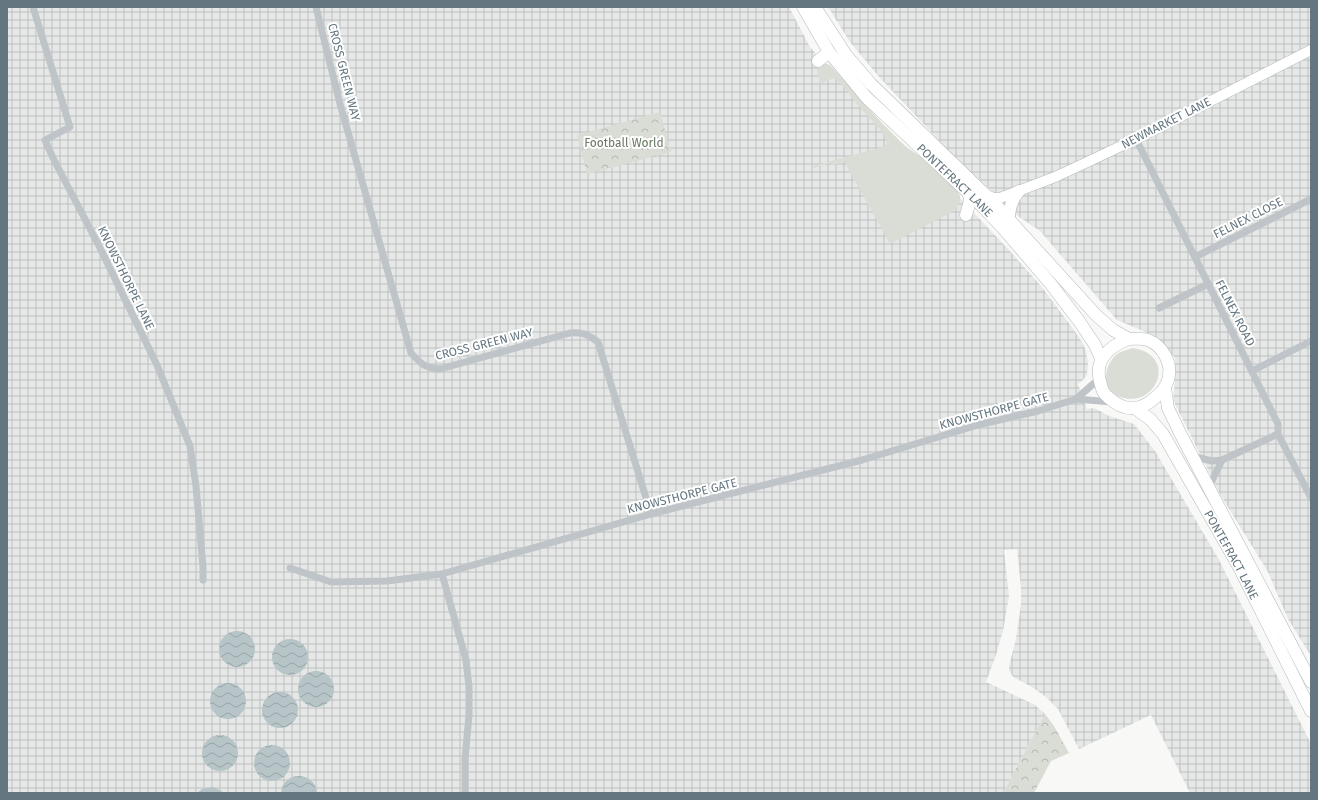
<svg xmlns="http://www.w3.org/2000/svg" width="1318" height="800" font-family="'Fira Sans',sans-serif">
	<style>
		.industrial { fill: url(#industrial-grid) }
		.grass { fill: #d9ddd5 }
		.forest { fill: url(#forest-crowns) }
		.water { fill: url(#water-waves) }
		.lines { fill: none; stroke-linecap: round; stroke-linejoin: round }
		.secondary-casing { stroke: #b2b8bc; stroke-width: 11 }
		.highway-casing { stroke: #b3b8bb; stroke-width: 13 }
		.street { stroke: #bfc4c8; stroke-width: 7 }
		.secondary { stroke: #fff; stroke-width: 10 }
		.highway { stroke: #fff; stroke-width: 12 }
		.labels { text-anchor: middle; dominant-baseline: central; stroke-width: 4; stroke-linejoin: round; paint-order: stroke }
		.street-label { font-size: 12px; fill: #647680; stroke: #fff }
		.park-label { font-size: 12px; fill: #687863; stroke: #fff }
	</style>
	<defs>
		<pattern id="industrial-grid" width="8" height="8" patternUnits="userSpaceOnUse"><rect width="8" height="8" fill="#e6e8e7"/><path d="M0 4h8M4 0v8" fill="none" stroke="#bec1c0"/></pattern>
		<pattern id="forest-crowns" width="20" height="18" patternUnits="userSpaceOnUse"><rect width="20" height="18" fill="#d9ddd5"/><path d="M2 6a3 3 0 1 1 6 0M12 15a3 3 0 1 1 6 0" fill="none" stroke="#b4b8b2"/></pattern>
		<pattern id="water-waves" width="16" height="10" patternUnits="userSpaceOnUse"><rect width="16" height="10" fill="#b7c5c8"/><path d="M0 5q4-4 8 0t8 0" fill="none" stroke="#98a5a8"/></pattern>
	</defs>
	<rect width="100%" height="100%" fill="#f8f8f6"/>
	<g class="industrial">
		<path d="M 7,7 L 789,7 L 810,47 L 824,63 L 889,136 L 959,197 L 1009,250 L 1041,286 L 1074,330 L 1082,342 L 1086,351 L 1088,363 L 1087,375 L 1083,380 L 1078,384 L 1087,409 L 1094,408 L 1109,416 L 1134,424 L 1155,451 L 1218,558 L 1311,744 L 1311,793 L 1190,793 L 1151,715 L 1079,749 L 1058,709 L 1046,697 L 1032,687 L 1013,677 L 1009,670 L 1009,666 L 1016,639 L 1021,605 L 1021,587 L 1017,549 L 1004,550 L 1009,596 L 1003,631 L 995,658 L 986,682 L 1035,705 L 1045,714 L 1003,793 L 7,793 Z"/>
		<path d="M 828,7 L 1311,7 L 1311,656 L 1288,619 L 1268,572 L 1220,494 L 1173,400 L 1175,382 L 1175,358 L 1155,336 L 1117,320 L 1040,231 L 1009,210 L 996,195 L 952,154 L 880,78 L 850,42 Z"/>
	</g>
	<g class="grass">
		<path d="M 824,63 L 830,65 L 881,122 L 905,146 L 924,159 L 956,189 L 960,196 L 960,202 L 957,207 L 950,213 L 890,244 L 844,161 L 834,165 L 830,163 L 814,168 L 813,166 L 886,146 L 887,142 L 884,134 L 855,102 L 844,87 L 834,78 L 820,84 L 817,69 L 821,64 Z"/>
		<path d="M 1133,348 C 1177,355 1158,406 1124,398 C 1118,397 1113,394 1109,388 C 1103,378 1107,363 1116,355 C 1121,351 1127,350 1133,348 Z"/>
	</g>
	<g class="forest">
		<path d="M 660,112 L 671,152 L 587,174 L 577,135 Z"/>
		<path d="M 1045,714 L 1054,726 L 1069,753 L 1051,761 L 1034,793 L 1003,793 Z"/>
	</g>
	<g class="water">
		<circle cx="237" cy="649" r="18"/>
		<circle cx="290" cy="657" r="18"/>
		<circle cx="316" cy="689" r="18"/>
		<circle cx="228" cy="701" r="18"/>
		<circle cx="280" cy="710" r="18"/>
		<circle cx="220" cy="753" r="18"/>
		<circle cx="272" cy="763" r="18"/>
		<path d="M 295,776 C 307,775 316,781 317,793 L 281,793 C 282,784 286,779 295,776 Z"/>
		<path d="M 212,787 L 216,788 L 224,793 L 197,793 L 202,789 Z"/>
	</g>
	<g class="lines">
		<defs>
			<path id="secondary" d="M 987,195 L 994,198 L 1000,198 L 1055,177 L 1081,165 L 1136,139 L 1311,50"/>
			<g id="highway">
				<path id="s1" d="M 803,7 L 829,52 L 866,97 L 941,167 L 980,204 L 1002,227 L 1050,283 L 1079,321 L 1095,345 L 1101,359"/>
				<path d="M 815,7 L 846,55 L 871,84 L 995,204 L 1096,315 L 1113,330 L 1129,339"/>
				<path d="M 818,61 L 829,52"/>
				<path d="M 966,215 L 970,201 L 969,193"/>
				<path d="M 1009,219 C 1009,208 1012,199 1019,191"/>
				<path d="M 1129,339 C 1135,339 1142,338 1148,340 C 1163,346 1173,364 1168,380 C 1166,387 1161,393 1156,397 C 1140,412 1124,412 1108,397 C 1102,393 1102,388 1100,381 C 1094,359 1110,346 1129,339 Z"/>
				<path d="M 1165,388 L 1168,408 L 1180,433 L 1311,682"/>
				<path id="s2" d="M 1136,409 L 1150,419 L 1163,434 L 1239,567 L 1311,711"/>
			</g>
		</defs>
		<use href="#secondary" class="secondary-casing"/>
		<use href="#highway" class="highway-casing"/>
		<g class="street">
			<path d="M 33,7 L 70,127 L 45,140 L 53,158 L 99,246 L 157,365 L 190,446 L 196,486 L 203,567 L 203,580"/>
			<path d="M 316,7 L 340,104 L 411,353 C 421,364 425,368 440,369 L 570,333 C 583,332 587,334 598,342 L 651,514"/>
			<path d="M 1136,139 L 1278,424 L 1278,434 L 1311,498"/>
			<path d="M 1195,257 L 1311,199"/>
			<path d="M 1159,308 L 1208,284"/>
			<path d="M 1252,371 L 1311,341"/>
			<path d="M 1076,399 L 1099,379"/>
			<path d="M 1192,456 L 1212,461 L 1222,460 L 1278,434"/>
			<path d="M 1209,487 L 1222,460"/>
			<path d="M 290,568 L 331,582 L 387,581 L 442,574 L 651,514 L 862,460 L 978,425 L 1038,411 L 1076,399 L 1112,402"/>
			<path d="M 442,574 L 466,660 L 469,687 L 469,715 L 465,759 L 465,793"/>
		</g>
		<use href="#secondary" class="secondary"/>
		<use href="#highway" class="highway"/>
	</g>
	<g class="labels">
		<g class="street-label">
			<text transform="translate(344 72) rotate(76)">CROSS GREEN WAY</text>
			<text transform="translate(1166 123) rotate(-27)">NEWMARKET LANE</text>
			<text stroke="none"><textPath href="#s1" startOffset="232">PONTEFRACT LANE</textPath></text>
			<text transform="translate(1248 218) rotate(-27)">FELNEX CLOSE</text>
			<text transform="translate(126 278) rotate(64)">KNOWSTHORPE LANE</text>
			<text transform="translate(1235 313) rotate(63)">FELNEX ROAD</text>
			<text transform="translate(484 344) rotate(-14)">CROSS GREEN WAY</text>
			<text transform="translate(994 411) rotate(-15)">KNOWSTHORPE GATE</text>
			<text transform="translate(682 496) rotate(-14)">KNOWSTHORPE GATE</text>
			<text stroke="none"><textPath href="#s2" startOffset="176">PONTEFRACT LANE</textPath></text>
		</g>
		<g class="park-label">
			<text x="624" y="143">Football World</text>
		</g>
	</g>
	<rect width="1318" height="800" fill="none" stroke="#647680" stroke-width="16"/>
</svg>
